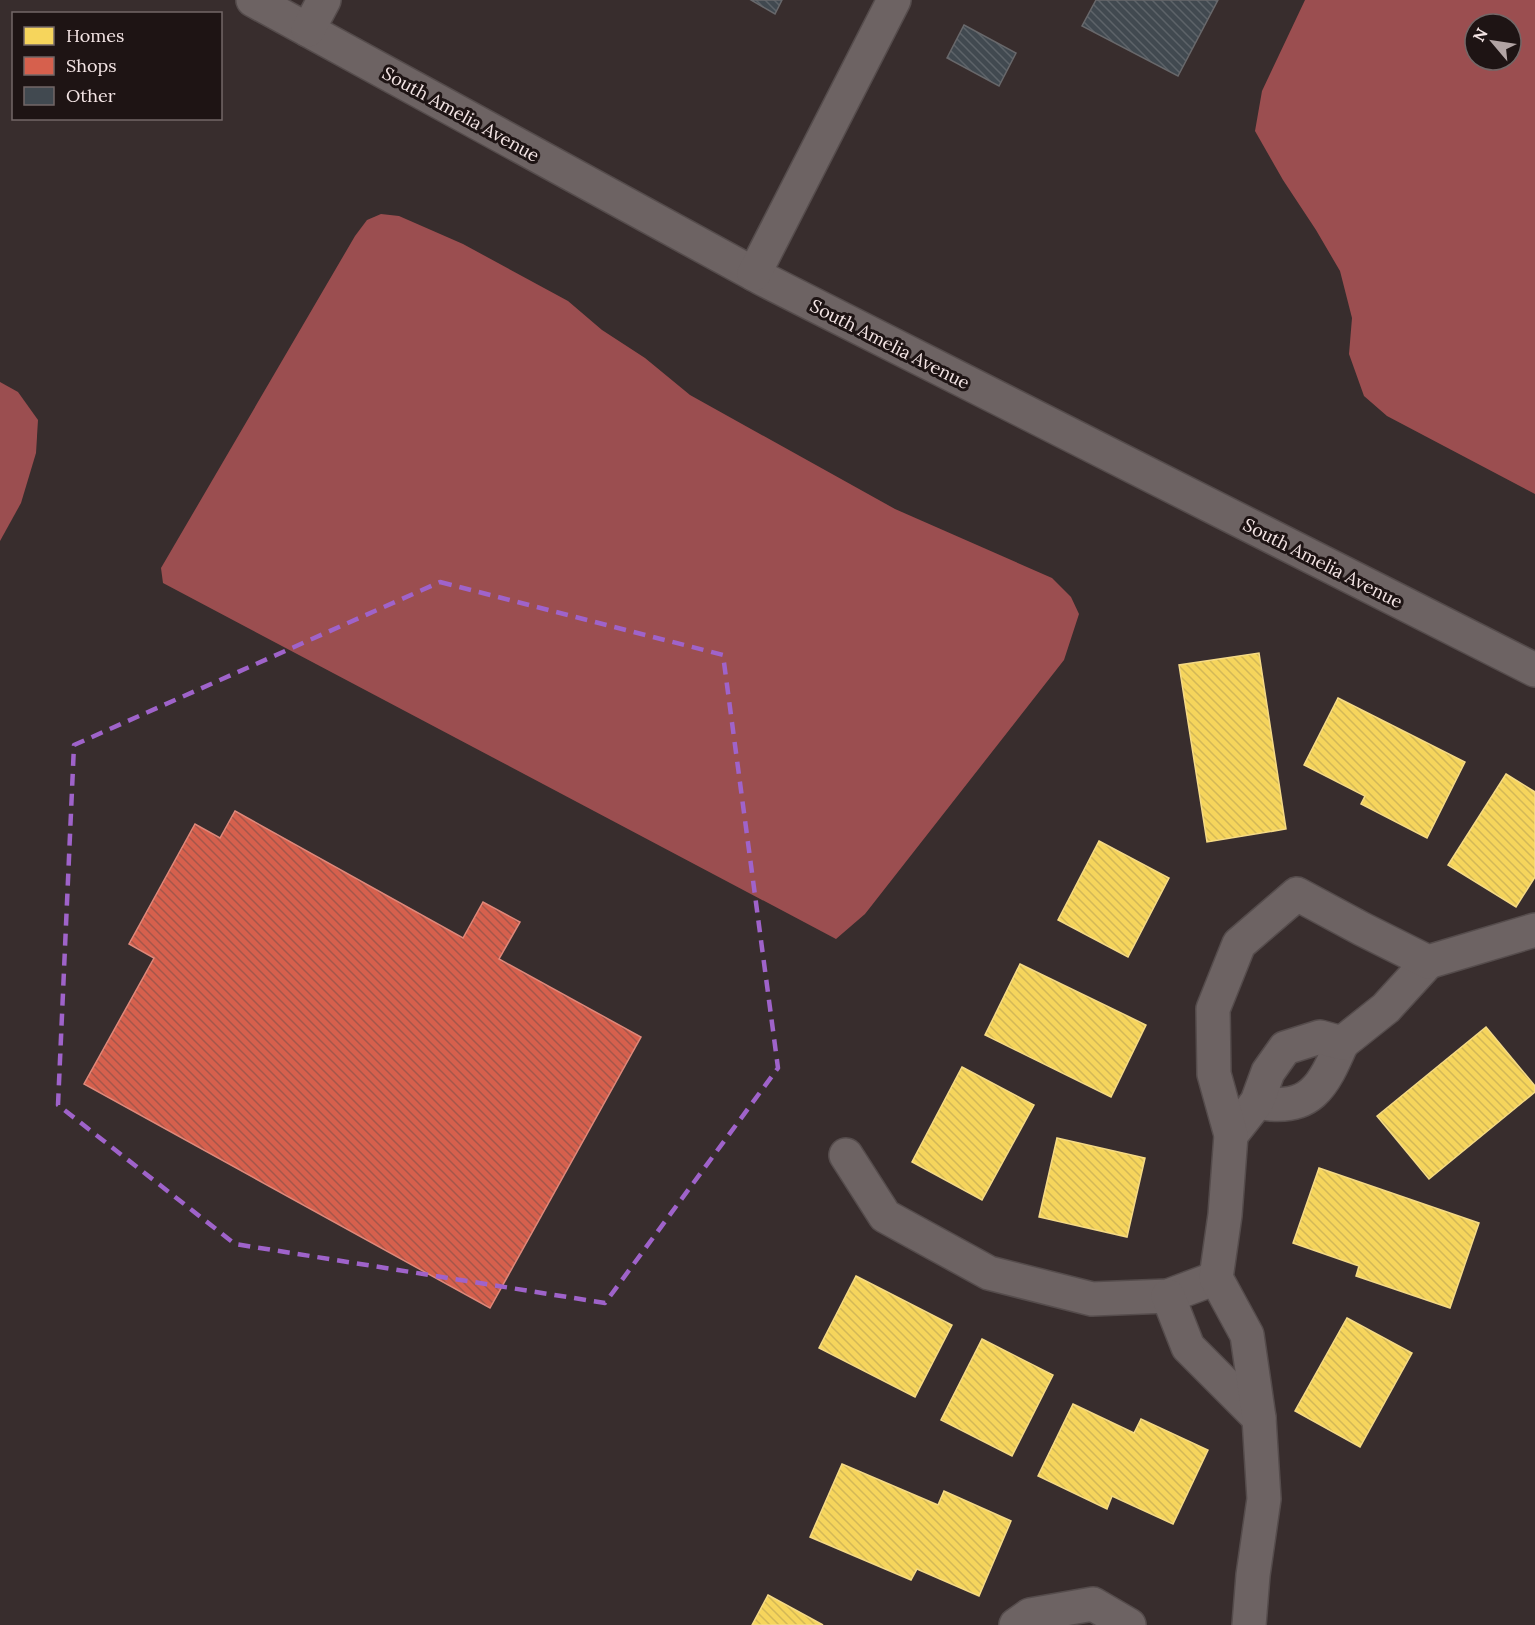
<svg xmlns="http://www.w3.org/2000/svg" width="1535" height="1625" font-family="Lora,serif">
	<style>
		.water { fill: #9b4e50; fill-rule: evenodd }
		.homes { fill: url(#homes-back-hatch); stroke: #f5da85; stroke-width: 1.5 }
		.shops { fill: url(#shops-back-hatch); stroke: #df887a; stroke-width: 1.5 }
		.building { fill: url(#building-back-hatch); stroke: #68686b; stroke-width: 1.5 }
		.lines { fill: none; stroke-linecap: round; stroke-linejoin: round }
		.minor-casing { stroke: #554c4c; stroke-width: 36 }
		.minor { stroke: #6d6363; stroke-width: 33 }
		.marked { fill: none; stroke: #9f63ca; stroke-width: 4.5; stroke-dasharray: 12 8; stroke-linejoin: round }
		.labels { text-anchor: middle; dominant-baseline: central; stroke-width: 6; stroke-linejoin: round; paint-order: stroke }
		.street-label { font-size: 18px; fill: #f3e4e4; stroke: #1e1414 }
	</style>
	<defs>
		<pattern id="homes-back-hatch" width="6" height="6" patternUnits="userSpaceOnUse" patternTransform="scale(1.5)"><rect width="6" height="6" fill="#f6d55c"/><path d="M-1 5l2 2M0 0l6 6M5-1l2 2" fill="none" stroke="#d3b857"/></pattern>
		<pattern id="shops-back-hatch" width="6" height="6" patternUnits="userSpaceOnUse" patternTransform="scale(1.5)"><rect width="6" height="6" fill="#d6604d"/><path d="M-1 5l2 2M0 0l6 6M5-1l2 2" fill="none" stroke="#a5564a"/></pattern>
		<pattern id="building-back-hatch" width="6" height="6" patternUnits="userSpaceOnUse" patternTransform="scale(1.5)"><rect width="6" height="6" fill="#414950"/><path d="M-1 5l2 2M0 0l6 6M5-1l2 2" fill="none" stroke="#5d6369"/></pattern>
	</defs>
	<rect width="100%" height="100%" fill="#382d2d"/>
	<g class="water">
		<path d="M 1305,0 L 1535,0 L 1535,494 L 1387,416 L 1364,396 L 1349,354 L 1352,318 L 1340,271 L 1316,230 L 1283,180 L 1255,131 L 1262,91 ZM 1475,24 L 1511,24 L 1511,60 L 1475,60 Z"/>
		<path d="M 381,214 L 399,216 L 463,244 L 568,301 L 602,330 L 645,358 L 690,395 L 895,509 L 1052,578 L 1071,597 L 1079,614 L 1064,660 L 865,914 L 836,939 L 163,583 L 161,568 L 355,236 L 367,220 Z"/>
		<path d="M 0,382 L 18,392 L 38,420 L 36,453 L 21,503 L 0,541 Z"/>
	</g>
	<g class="homes">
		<path d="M 1259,653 L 1286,829 L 1207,842 L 1179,665 Z"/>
		<path d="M 1338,698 L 1465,762 L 1427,838 L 1361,804 L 1365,796 L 1304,765 Z"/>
		<path d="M 1506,774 L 1535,792 L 1535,877 L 1516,907 L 1448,865 Z"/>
		<path d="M 1099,841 L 1169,878 L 1128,957 L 1058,920 Z"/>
		<path d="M 1020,964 L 1146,1025 L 1111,1097 L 985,1035 Z"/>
		<path d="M 1486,1027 L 1535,1086 L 1535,1092 L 1429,1179 L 1377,1116 Z"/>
		<path d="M 962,1067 L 1034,1105 L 982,1200 L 912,1162 Z"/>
		<path d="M 1057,1138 L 1145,1158 L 1127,1237 L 1039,1217 Z"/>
		<path d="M 1319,1168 L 1479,1223 L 1450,1308 L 1356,1276 L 1359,1266 L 1293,1243 Z"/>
		<path d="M 856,1276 L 952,1325 L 915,1397 L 819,1348 Z"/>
		<path d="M 1347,1318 L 1412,1353 L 1360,1447 L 1295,1411 Z"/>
		<path d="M 982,1339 L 1053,1375 L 1012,1456 L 941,1420 Z"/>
		<path d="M 1073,1404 L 1134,1433 L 1141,1419 L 1208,1450 L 1173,1524 L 1112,1496 L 1107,1509 L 1038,1476 Z"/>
		<path d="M 842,1464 L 938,1505 L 944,1491 L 1011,1521 L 979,1596 L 917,1569 L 911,1580 L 810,1537 Z"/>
		<path d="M 768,1595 L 823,1625 L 752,1625 Z"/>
	</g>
	<path class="shops" d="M 235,811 L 463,938 L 483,902 L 520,922 L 499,959 L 641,1037 L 490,1308 L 84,1084 L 154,958 L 129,944 L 195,824 L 220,838 Z"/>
	<g class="building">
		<path d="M 751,0 L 782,0 L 775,14 Z"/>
		<path d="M 1096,0 L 1218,0 L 1178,76 L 1082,26 Z"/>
		<path d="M 964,25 L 1016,53 L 999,86 L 947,58 Z"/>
	</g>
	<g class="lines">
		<defs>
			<g id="minor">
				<path d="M 253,0 L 763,279 L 1535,670"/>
				<path d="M 308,30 L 324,0"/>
				<path d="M 754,274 L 894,0"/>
				<path d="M 1257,1102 C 1311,1113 1323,1086 1342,1043"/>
				<path d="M 1231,1135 L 1257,1102 L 1268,1072 L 1285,1048 L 1320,1037 L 1342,1043 L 1386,1008 L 1428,962"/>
				<path d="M 846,1155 L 885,1216 L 989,1273 L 1092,1299 L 1168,1296 L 1216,1278"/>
				<path d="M 1168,1296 L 1188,1347 L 1259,1418"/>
				<path d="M 1016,1625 L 1030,1615 L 1093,1604 L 1129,1625"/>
				<path d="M 1249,1625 L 1253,1575 L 1264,1499 L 1259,1418 L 1247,1335 L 1216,1278 L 1225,1215 L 1231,1135 L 1214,1074 L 1213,1009 L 1239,944 L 1297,894 L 1362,929 L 1428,962 L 1535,930"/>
			</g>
		</defs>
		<use href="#minor" class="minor-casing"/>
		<use href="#minor" class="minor"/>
	</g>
	<path class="marked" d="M 440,582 L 723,655 L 778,1068 L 605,1303 L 235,1244 L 58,1105 L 74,745 Z"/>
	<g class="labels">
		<g class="street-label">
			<text transform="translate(461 114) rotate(29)">South Amelia Avenue</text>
			<text transform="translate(890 344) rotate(27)">South Amelia Avenue</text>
			<text transform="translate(1323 563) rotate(27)">South Amelia Avenue</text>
		</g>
	</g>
	<rect x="12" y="12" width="210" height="108" fill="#1e1414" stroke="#736767" stroke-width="1.5"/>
	<rect x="24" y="27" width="30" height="18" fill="#f6d55c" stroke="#736767" stroke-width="1.5"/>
	<text x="66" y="42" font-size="18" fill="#f3e4e4">Homes</text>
	<rect x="24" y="57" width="30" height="18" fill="#d6604d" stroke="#736767" stroke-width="1.5"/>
	<text x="66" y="72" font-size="18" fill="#f3e4e4">Shops</text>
	<rect x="24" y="87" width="30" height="18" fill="#414950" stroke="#736767" stroke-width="1.5"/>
	<text x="66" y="102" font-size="18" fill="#f3e4e4">Other</text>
	<g transform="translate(1493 42) rotate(299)"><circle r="28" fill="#1e1414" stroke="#736767" stroke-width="1.5"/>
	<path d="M0-4.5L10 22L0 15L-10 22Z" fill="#b2a4a4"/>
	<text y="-9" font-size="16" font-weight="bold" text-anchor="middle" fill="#f3e4e4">N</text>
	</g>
</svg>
